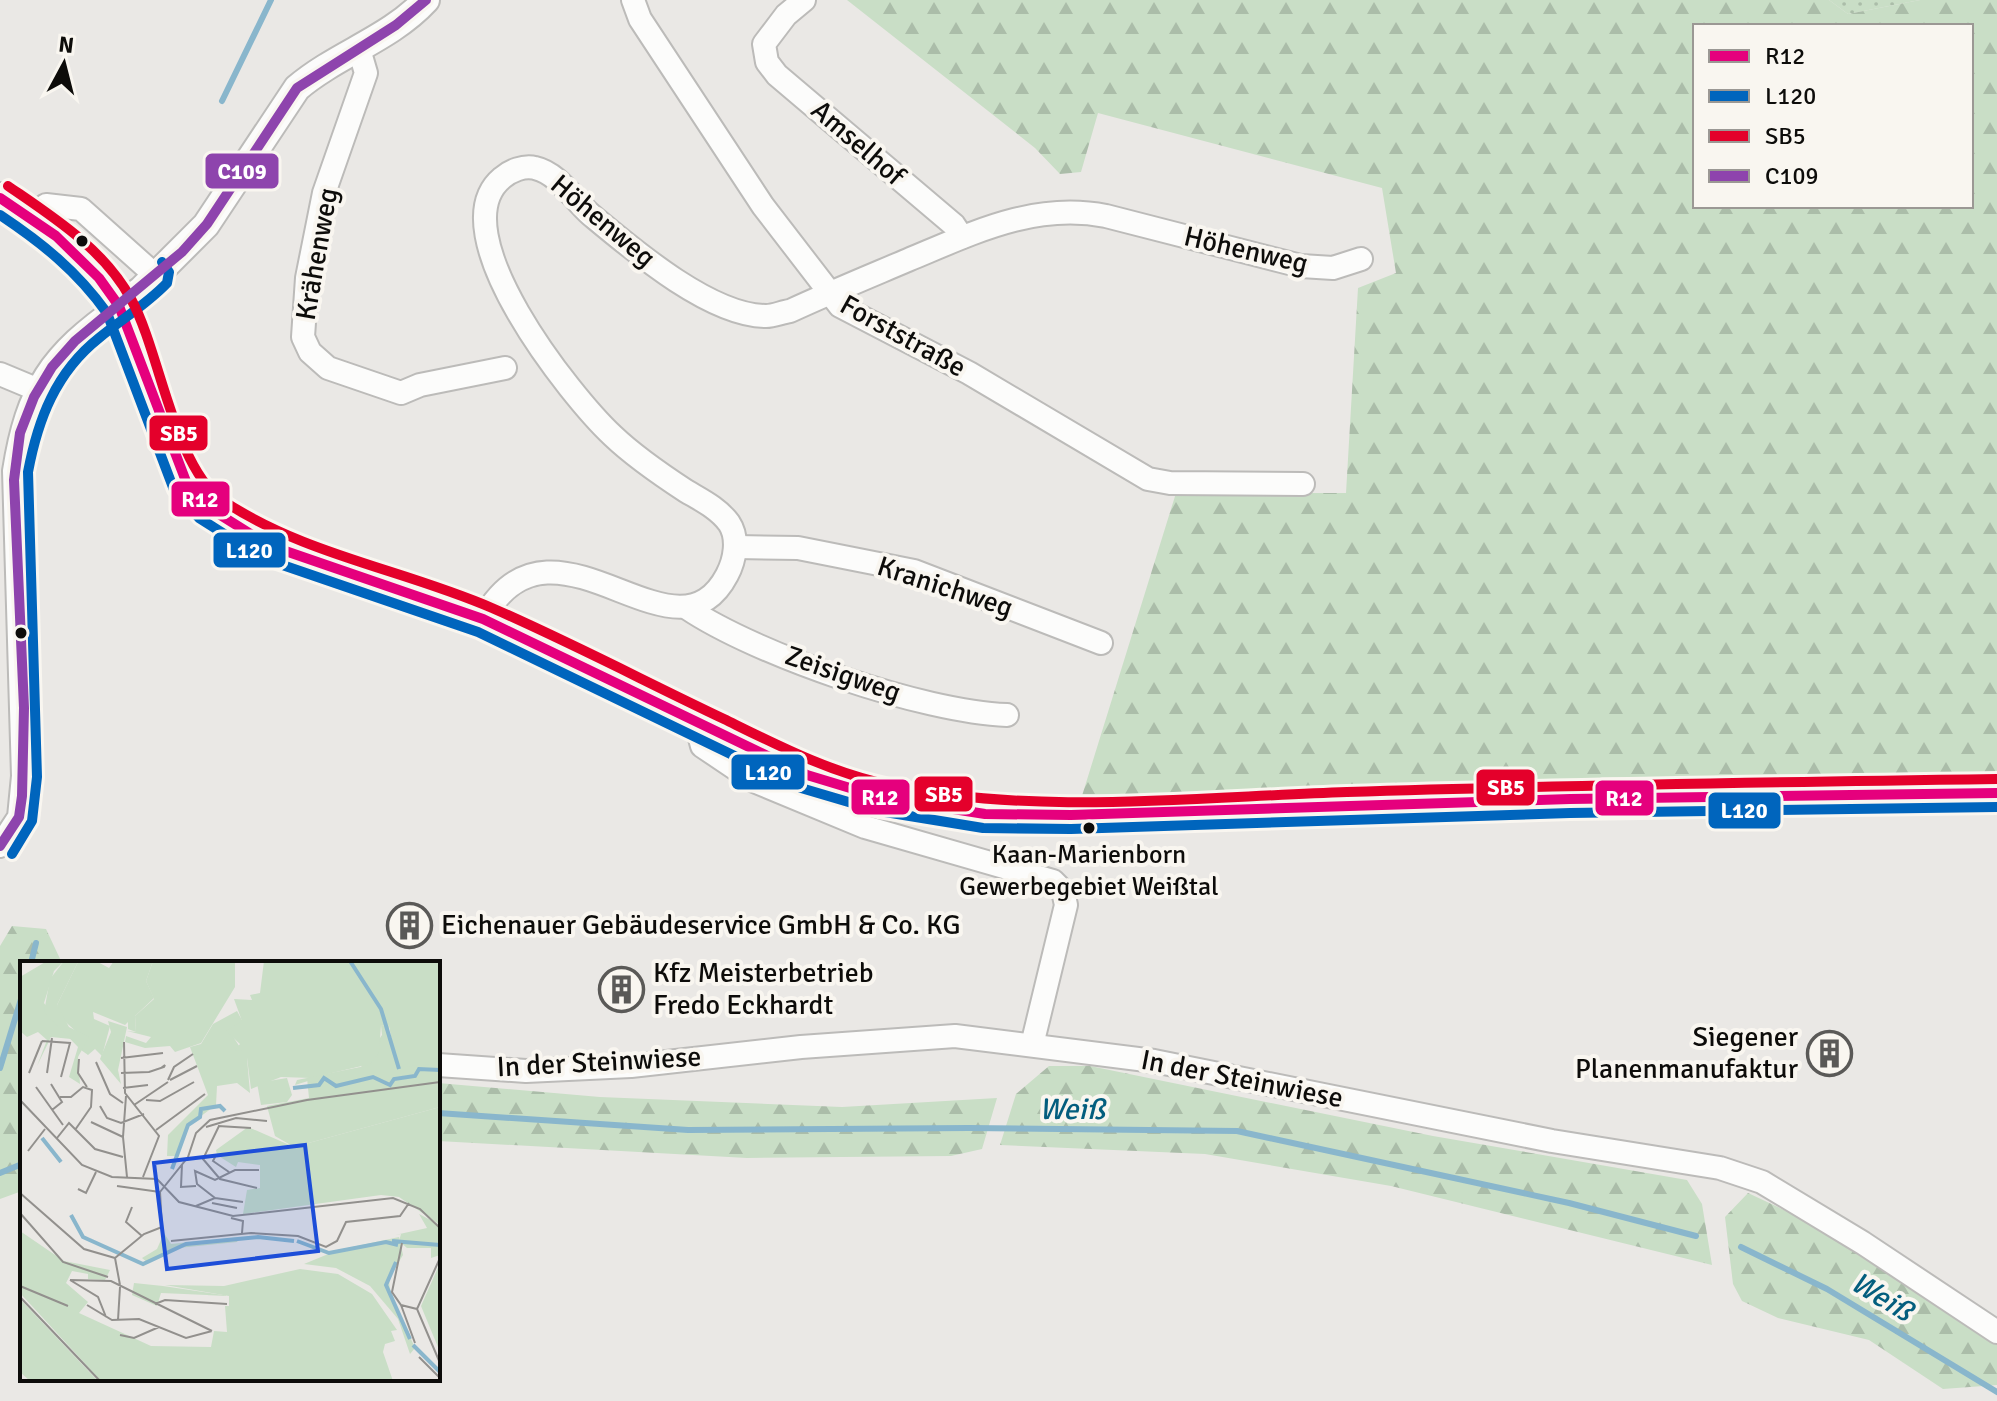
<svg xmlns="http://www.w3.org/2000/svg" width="1997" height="1401" font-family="Signika,sans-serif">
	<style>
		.grass { fill: url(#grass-dots) }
		.forest { fill: url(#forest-firs); fill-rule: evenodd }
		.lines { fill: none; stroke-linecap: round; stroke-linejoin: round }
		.stream { stroke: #89b6cc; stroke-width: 6 }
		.minor-casing { stroke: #bcbbb9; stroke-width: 26 }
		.tertiary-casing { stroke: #bcbbb9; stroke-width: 30 }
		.secondary-casing { stroke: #bcbbb9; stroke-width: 34 }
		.minor { stroke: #fcfcfb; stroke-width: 22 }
		.tertiary { stroke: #fcfcfb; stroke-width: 26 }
		.secondary { stroke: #fcfcfb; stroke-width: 30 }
		.bus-1-casing { stroke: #f9f6f0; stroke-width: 16 }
		.bus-2-casing { stroke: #f9f6f0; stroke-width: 16 }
		.bus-3-casing { stroke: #f9f6f0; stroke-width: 16 }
		.bus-4-casing { stroke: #f9f6f0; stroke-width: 16 }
		.bus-1 { stroke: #e5007d; stroke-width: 10 }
		.bus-2 { stroke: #0065bd; stroke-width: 10 }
		.bus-3 { stroke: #e4002b; stroke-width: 10 }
		.bus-4 { stroke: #8e44ad; stroke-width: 10 }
		.bus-dot { fill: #0d0c0a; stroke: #f9f6f0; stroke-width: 3 }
		.labels { text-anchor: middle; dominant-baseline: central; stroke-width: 8; stroke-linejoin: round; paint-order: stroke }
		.bus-label { font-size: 26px; fill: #0d0c0a; stroke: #f9f6f0 }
		.street-label { font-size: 28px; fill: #0d0c0a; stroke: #f9f6f0 }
		.poi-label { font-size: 28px; fill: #0d0c0a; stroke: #f9f6f0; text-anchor: start }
		.water-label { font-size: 30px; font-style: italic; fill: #045e7e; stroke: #f9f6f0 }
		.inset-river { fill: none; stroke: #89b6cc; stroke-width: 4 }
		.inset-road { fill: none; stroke: #92908d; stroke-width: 2 }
		.view { fill: #1d4ed8; fill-opacity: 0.15; stroke: #1d4ed8; stroke-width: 4 }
		.inset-edge { fill: none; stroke: #0d0c0a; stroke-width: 4 }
		.line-badge { stroke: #f9f6f0; stroke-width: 3 }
		.badge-label { font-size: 22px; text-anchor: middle; font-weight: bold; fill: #fff }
	</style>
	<defs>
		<pattern id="grass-dots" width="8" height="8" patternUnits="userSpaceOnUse" patternTransform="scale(2)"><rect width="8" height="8" fill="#c9dec6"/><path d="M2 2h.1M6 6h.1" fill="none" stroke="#abbda9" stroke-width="1.8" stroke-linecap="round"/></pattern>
		<pattern id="forest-firs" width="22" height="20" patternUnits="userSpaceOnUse" patternTransform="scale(2)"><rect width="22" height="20" fill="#c9dec6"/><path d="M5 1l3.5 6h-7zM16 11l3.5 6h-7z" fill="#abbda9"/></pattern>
	</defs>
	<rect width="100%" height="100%" fill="#eae8e5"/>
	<path class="grass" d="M 1829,0 L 1920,0 L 1848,14 Z"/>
	<g class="forest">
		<path d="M 847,0 L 1829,0 L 1848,14 L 1920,0 L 1997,0 L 1997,780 L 1081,799 L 1176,493 L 1346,493 L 1358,288 L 1396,273 L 1382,188 L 1098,113 L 1081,172 L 1060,174 L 1035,148 ZM 1695,26 L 1971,26 L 1971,206 L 1695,206 Z"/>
		<path d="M 12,926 L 46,929 L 62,963 L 22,963 L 22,1191 L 0,1199 L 0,946 Z"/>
		<path d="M 1049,1066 L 1090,1066 L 1433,1136 L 1687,1180 L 1702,1204 L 1712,1265 L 1391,1186 L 1205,1154 L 1000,1145 L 1016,1094 Z"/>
		<path d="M 438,1083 L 600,1097 L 842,1107 L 997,1098 L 982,1149 L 951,1156 L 747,1158 L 438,1141 Z"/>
		<path d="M 1748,1193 L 1818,1226 L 1997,1343 L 1997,1385 L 1943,1389 L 1869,1340 L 1778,1318 L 1742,1301 L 1733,1284 L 1725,1217 Z"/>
	</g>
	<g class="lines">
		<g class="stream">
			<path d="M 222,101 L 271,0"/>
			<path d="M 31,963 L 36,943"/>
			<path d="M 0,1068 L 22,996"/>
			<path d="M 438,1113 L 688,1130 L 969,1128 L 1237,1131 L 1569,1203 L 1696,1236"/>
			<path d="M 0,1173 L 22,1164"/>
			<path d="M 1741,1247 L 1827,1289 L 1997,1392"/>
		</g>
		<defs>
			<g id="minor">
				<path d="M 633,0 L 640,19 L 763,206 L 840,306 L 969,373 L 1148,479 L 1170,483 L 1303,484"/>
				<path d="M 804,0 L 786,15 L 764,44 L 767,62 L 777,75 L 954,225 L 962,237"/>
				<path d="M 359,49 L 366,73 L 324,193 L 307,278 L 303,337 L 310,352 L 328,368 L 401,393 L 420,385 L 505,368"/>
				<path d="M 31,216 L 46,205 L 81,209 L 155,275"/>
				<path d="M 0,374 L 36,389"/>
				<path d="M 736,547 L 798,548 L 914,571 L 1101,643"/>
				<path d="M 687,608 C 757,655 923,712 1007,715"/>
				<path d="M 483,619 C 553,492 674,676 727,575 C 735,560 739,538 729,523 C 718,508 701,500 686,491 C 660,474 635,457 613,436 C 572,398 438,231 502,178 C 510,171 524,165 535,168 C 558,173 574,200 590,214 C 632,249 710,316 766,316 C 774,316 782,312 790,311 C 829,293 868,277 908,260 C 973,233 1034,202 1106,216 L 1301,266 L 1333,268 L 1361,259"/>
				<path d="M 696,723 L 702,746 L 754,781 L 865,827 L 1053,881 L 1063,891 L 1066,905 L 1032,1045"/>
				<path d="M 0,846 L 19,817 L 23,776 L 14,471 C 27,388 51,354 119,306"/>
				<path d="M 438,1065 L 526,1071 L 631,1066 L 801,1047 L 955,1036 L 1154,1061 L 1552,1141 L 1720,1168 L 1762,1182 L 1863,1243 L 1997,1332"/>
			</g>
			<path id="tertiary" d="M 119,306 L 141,290 L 206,225 L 297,88 C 337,54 390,39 426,0"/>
			<path id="secondary" d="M 0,198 L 56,236 L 99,278 L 119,306 L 174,454 L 187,484 L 206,506 L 268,545 L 483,619 L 807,775 L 883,798 L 985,814 L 1071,815 L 1570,799 L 1997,793"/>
		</defs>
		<use href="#minor" class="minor-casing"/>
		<use href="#tertiary" class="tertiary-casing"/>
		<use href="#secondary" class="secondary-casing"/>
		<use href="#minor" class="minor"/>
		<use href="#tertiary" class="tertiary"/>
		<use href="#secondary" class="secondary"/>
		<defs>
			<path id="bus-1" d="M 0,198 L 56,236 L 99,278 L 119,306 L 187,484 L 206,506 L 268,545 L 483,619 L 807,775 L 883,798 L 985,814 L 1071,815 L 1570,799 L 1997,793"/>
			<g id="bus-2">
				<path d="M 0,215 C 42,243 77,271 107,313 L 174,490 L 199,518 L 262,558 L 478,632 L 801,788 L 879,811 L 983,828 L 1071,829 L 1570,813 L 1997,807"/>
				<path d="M 12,854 L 32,821 L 37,777 L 28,472 C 38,419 56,372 99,338 C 122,319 147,304 167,283 L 169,272 L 162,262"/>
			</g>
			<path id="bus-3" d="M 8,186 C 53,217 104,249 131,299 C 160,351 174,467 222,500 C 304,555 402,569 492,608 C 570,642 646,682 724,719 C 777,745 831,773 890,785 C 1039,816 1196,797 1347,792 C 1564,785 1780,782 1997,779"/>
			<path id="bus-4" d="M 0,846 L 19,817 L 22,796 L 24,708 L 14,480 L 20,433 L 34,397 L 52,367 L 75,341 L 182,252 L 207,224 L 297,88 L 396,25 L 426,0"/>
		</defs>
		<use href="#bus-1" class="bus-1-casing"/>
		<use href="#bus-2" class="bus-2-casing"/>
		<use href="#bus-3" class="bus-3-casing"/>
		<use href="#bus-4" class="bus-4-casing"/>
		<use href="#bus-1" class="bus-1"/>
		<use href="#bus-2" class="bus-2"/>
		<use href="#bus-3" class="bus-3"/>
		<use href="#bus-4" class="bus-4"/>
	</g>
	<defs>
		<symbol id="building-ring" viewBox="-11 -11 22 22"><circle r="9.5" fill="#f9f6f0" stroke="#5a5957" stroke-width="1.5"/><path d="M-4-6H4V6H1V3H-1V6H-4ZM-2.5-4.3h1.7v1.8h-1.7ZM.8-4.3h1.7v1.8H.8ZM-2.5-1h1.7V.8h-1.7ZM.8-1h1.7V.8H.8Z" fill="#5a5957"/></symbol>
	</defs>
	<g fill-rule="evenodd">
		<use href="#building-ring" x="384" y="900" width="51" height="51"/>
		<use href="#building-ring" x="596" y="964" width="51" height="51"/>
		<use href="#building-ring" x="1804" y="1028" width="51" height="51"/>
	</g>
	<g class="bus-dot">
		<circle cx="82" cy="241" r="7"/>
		<circle cx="21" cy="633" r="7"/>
		<circle cx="1089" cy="828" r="7"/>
	</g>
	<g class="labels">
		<g class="bus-label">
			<text x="1089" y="855">Kaan-Marienborn<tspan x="1089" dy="32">Gewerbegebiet Weißtal</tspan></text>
		</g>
		<g class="street-label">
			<text transform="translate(858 143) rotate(41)">Amselhof</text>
			<text transform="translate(603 221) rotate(40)">Höhenweg</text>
			<text transform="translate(1246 250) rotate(13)">Höhenweg</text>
			<text transform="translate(317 254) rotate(-80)">Krähenweg</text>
			<text transform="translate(903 336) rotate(29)">Forststraße</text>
			<text transform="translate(945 587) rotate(18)">Kranichweg</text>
			<text transform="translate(843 674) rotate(19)">Zeisigweg</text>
			<text transform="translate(599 1062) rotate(-3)">In der Steinwiese</text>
			<text transform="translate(1242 1079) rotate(11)">In der Steinwiese</text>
		</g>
		<g class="poi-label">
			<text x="441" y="925">Eichenauer Gebäudeservice GmbH &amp; Co. KG</text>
			<text x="653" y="973">Kfz Meisterbetrieb<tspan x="653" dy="32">Fredo Eckhardt</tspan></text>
			<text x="1798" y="1037" text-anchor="end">Siegener<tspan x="1798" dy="32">Planenmanufaktur</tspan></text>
		</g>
		<g class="water-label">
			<text x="1072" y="1109">Weiß</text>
			<text transform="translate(1882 1297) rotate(31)">Weiß</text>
		</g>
	</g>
	<g transform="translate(20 961)">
		<rect width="420" height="420" fill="#eae8e5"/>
		<path d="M 27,0 L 44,0 L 34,10 L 24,42 L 51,78 L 31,76 L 17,105 L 27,79 L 18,71 L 7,76 L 0,70 L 0,16 ZM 76,0 L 89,7 L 94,0 L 133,0 L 126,20 L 134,37 L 115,55 L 116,71 L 108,68 L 108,61 L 105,64 L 73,51 L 74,58 L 90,65 L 82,95 L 75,88 L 68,94 L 61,89 L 61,75 L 39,55 L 37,44 L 58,1 ZM 217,50 L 223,61 L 212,74 L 227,97 L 230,132 L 217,122 L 197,125 L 196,144 L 169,164 L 156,195 L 147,195 L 148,174 L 188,134 L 170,86 L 181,83 L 193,63 ZM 361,64 L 369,65 L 369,84 L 420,104 L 420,146 L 274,186 L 255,175 L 247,145 L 289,137 L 287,117 L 341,106 L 362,74 ZM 399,253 L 420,264 L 420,294 L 411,297 L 411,287 L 387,287 L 379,280 L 381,273 L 375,274 L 407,267 ZM 114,322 L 143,325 L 210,335 L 141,332 L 137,345 L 112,334 Z" fill="#c9dec6"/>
		<path d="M 44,0 L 73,0 L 58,1 L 37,44 L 49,66 L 69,76 L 58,96 L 60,123 L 49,116 L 58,86 L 24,51 L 30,18 ZM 133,0 L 243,0 L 215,2 L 215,26 L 181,82 L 155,91 L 150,85 L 125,87 L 105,81 L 106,75 L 126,82 L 131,76 L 107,70 L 116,71 L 115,55 L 134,38 L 126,20 ZM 244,0 L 420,0 L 420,104 L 378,111 L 369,65 L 361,64 L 359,92 L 350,103 L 291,117 L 261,116 L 231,128 L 227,97 L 222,98 L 221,89 L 214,90 L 220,83 L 206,70 L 222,60 L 214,38 L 232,39 L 230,34 L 240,32 ZM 420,146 L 420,264 L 379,236 L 361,234 L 223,253 L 227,229 L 240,227 L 240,204 L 218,201 L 216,206 L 197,194 L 196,189 L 228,166 L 274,186 ZM 0,270 L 44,300 L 90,309 L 85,319 L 68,318 L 68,313 L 52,310 L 46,322 L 68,341 L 59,352 L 131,385 L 191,386 L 194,370 L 207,371 L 205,345 L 209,345 L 209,335 L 145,324 L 204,325 L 280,308 L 318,313 L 352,333 L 377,369 L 371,370 L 375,380 L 365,383 L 363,391 L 373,420 L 81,420 L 0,332 ZM 144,272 L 151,283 L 220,276 L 217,281 L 158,287 L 128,302 L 122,297 L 137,288 ZM 379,276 L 383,294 L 369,317 L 370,331 L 395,387 L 390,393 L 378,358 L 350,325 L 316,307 L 284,303 L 318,289 ZM 420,302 L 420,391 L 401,345 ZM 0,338 L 78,420 L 10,420 L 0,411 Z" fill="#c9dec6"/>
		<path d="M 88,60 L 107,66 L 98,109 L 101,123 L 80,98 L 91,71 Z" fill="#c9dec6"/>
		<path d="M 370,74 L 378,106 L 420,103 L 420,120 L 290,138 L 288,120 L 275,124 L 277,119 L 351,104 L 358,96 L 361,76 ZM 267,117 L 272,134 L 267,141 L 241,144 L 237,122 Z" fill="#c9dec6"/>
		<path class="inset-river" d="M 330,0 L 361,48 L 379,108M 273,127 L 299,124 L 304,117 L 316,125 L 353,116 L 370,124 L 374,118 L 395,115 L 399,108 L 420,109M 22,177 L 41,201M 152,208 L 168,164 L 180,156 L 181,148 L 200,145 L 205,150M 51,254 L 63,276 L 123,303 L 166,283 L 238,276 L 274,280M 277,280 L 309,292 L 366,281 L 378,284M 372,280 L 420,284M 376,301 L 366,324 L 390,378M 393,384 L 420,411"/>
		<path class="inset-road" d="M 22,80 L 50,82 L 41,116M 104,81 L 105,132 L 139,175 L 123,216M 101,97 L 143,92M 59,98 L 58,112 L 67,126M 76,101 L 90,133 L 103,142M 9,112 L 22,80M 27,112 L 32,77M 101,112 L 129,111 L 144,106 L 145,104 L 141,107M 148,119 L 154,106 L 173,93M 150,119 L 177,105M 31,123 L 42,141 L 32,149M 16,126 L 43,164M 103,127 L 128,124M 106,135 L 103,176 L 107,216M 40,136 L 51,136 L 63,126 L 72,129 L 71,146 L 55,169M 0,139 L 62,204 L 92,216 L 137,218 L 159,241 L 213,255 L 373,237 L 400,248 L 420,267M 126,139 L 140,140 L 174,121M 114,144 L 148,121M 80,145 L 87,157 L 101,162 L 124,153M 71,161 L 103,176M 198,165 L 231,167M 199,165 L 183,198 L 200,218 L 237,227M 186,166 L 216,157 L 247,160M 136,169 L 185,133M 37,177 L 49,162 L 75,188 L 103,196M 8,190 L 25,168M 196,194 L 193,200 L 209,211M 162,203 L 161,226 L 176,225M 97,225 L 140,231M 58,228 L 66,232 L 76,211M 0,232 L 64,288 L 95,297M 195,237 L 223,241M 192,242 L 217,247M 176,245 L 195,237 L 177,223 L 175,210 L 195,219 L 215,209 L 239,209M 112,246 L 106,261 L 122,275M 0,252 L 43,301 L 88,316M 211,257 L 223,260 L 222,272M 151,280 L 231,272 L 278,275 L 306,286 L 317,280 L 326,261 L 380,255 L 389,242M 382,282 L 372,331 L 381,344 L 397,348M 95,297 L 124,273 L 142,266 L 140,231 L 168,196 L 176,172 L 190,159 L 287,139 L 420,121M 95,297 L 100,324M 420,297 L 397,348 L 420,402M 50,319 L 91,320 L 192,370M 50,319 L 78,336 L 86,356M 0,325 L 48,345M 0,336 L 80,420M 135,343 L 145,339 L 207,343M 67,344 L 92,359 L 119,358 L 166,377 L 192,370M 381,344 L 395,382M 98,359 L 100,326M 100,374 L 114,377 L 139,366M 399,396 L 420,417"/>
		<path class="view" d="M 285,184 L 298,290 L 147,308 L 134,202 Z"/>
		<rect width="420" height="420" class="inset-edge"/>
	</g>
	<g class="line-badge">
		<rect x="204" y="152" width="76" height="38" rx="8" fill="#8e44ad"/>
		<rect x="148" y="414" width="61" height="38" rx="8" fill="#e4002b"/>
		<rect x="170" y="480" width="61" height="38" rx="8" fill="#e5007d"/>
		<rect x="212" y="531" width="75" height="38" rx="8" fill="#0065bd"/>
		<rect x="730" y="753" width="76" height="38" rx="8" fill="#0065bd"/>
		<rect x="1475" y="768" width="61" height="39" rx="8" fill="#e4002b"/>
		<rect x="913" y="775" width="61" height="38" rx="8" fill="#e4002b"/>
		<rect x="850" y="778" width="61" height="38" rx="8" fill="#e5007d"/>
		<rect x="1594" y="779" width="61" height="38" rx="8" fill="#e5007d"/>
		<rect x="1707" y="791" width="75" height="39" rx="8" fill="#0065bd"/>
	</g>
	<g class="badge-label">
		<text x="242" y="179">C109</text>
		<text x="179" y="441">SB5</text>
		<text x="200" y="507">R12</text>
		<text x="249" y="558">L120</text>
		<text x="768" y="780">L120</text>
		<text x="1506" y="795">SB5</text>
		<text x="944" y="802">SB5</text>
		<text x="880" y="805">R12</text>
		<text x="1624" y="806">R12</text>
		<text x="1744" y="818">L120</text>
	</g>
	<rect x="1693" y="24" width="280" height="184" fill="#f9f6f0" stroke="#9b9894" stroke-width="2"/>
	<rect x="1709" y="50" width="40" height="12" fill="#e5007d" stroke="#9b9894" stroke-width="2"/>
	<text x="1765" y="64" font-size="24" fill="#0d0c0a">R12</text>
	<rect x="1709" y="90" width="40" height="12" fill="#0065bd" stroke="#9b9894" stroke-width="2"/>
	<text x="1765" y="104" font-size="24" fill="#0d0c0a">L120</text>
	<rect x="1709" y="130" width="40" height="12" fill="#e4002b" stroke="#9b9894" stroke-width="2"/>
	<text x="1765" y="144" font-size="24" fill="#0d0c0a">SB5</text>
	<rect x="1709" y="170" width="40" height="12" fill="#8e44ad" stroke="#9b9894" stroke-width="2"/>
	<text x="1765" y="184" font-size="24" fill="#0d0c0a">C109</text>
	<g transform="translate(64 64) rotate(7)" stroke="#f9f6f0" stroke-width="6" paint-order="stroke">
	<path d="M0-6L14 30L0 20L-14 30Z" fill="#0d0c0a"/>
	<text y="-12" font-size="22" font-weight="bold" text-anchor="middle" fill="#0d0c0a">N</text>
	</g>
</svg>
